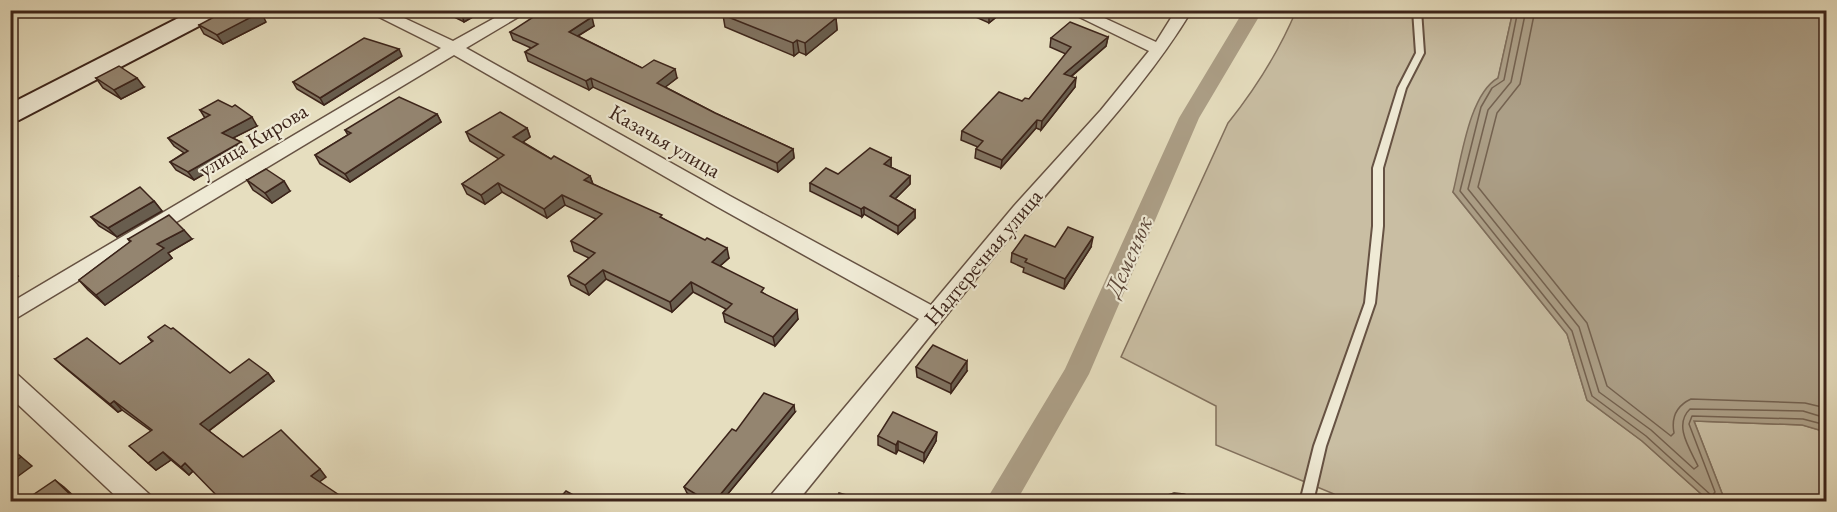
<svg xmlns="http://www.w3.org/2000/svg" width="1837" height="512" font-family="'EB Garamond',serif">
	<style>
		.green { fill: #c9bea3; stroke: #82715e; stroke-width: 1.5 }
		.water { fill: #ac9f87; stroke: #7f6e5b; stroke-width: 1.5 }
		.lines { fill: none; stroke-linecap: round; stroke-linejoin: round }
		.shore { stroke: #746250; stroke-width: 1.5 }
		.canal { fill: #ac9f87; fill-rule: evenodd }
		.lane-casing { stroke: #665243; stroke-width: 4 }
		.street-casing { stroke: #665243; stroke-width: 3 }
		.secondary-casing { stroke: #3c241a; stroke-width: 4 }
		.lane { fill: #efead5; fill-rule: evenodd }
		.street { fill: #efead5; fill-rule: evenodd }
		.secondary { fill: #efead5; fill-rule: evenodd }
		.wall { fill: #7f7260; stroke: #3c241a; stroke-width: 1.5 }
		.shaded-wall { fill: #685d4e; stroke: #3c241a; stroke-width: 1.5 }
		.building { fill: #948570; stroke: #3c241a; stroke-width: 1.5 }
		.labels { text-anchor: middle; dominant-baseline: central; stroke-width: 4.5; stroke-linejoin: round; paint-order: stroke }
		.street-label { font-size: 22px; fill: #3c241a; stroke: #efead5 }
		.water-label { font-size: 24px; font-style: italic; fill: #5e493b; stroke: #efead5 }
	</style>
	<rect width="100%" height="100%" fill="#e6debf"/>
	<filter id="stains"><feTurbulence type="fractalNoise" baseFrequency=".00333" numOctaves="4"/><feColorMatrix values="0 0 0 0 .2 0 0 0 0 .09 0 0 0 0 .02 0 0 0 .5 -.17"/></filter>
	<radialGradient id="worn" r=".72"><stop offset=".6" stop-color="#630" stop-opacity="0"/><stop offset="1" stop-color="#630" stop-opacity=".3"/></radialGradient>
	<g class="green">
		<path d="M 1296,11 L 1513,11 L 1498,79 L 1453,192 L 1567,334 L 1587,400 L 1642,441 L 1709,501 L 1334,501 L 1334,494 L 1216,445 L 1216,406 L 1121,357 L 1228,123 C 1256,88 1279,51 1296,11 Z"/>
		<path d="M 1694,421 L 1803,425 L 1826,432 L 1826,501 L 1725,501 Z"/>
	</g>
	<path class="water" d="M 1513,11 L 1826,11 L 1826,432 L 1802,425 L 1694,421 L 1725,501 L 1709,501 L 1642,441 L 1587,400 L 1567,334 L 1453,192 C 1461,161 1469,94 1498,78 Z"/>
	<g class="lines">
		<g class="shore">
			<path d="M 1518,10 L 1504,80 L 1492,88 L 1481,107 L 1460,191 L 1572,331 L 1592,396 L 1646,436 L 1712,496 L 1715,492 L 1689,424 L 1692,416 L 1803,419 L 1826,425"/>
			<path d="M 1526,10 L 1511,82 L 1488,110 L 1468,189 L 1579,327 L 1599,392 L 1651,430 L 1694,469 L 1698,466 C 1690,449 1673,425 1690,409 L 1803,411 L 1826,418"/>
			<path d="M 1535,10 L 1520,84 L 1497,113 L 1478,187 L 1587,323 L 1607,386 L 1671,436 L 1674,433 C 1671,417 1676,406 1691,399 L 1805,403 L 1826,408"/>
		</g>
		<path class="canal" d="M 1244,10 L 1263,10 L 1199,118 L 1089,374 L 1016,502 L 985,502 L 1065,369 L 1179,118 Z"/>
		<defs>
			<path id="lane" d="M 1413,10 L 1421,10 L 1424,53 L 1406,88 L 1383,168 L 1383,226 L 1375,303 L 1326,446 L 1313,502 L 1300,502 L 1314,446 L 1365,303 L 1373,226 L 1373,168 L 1398,88 L 1416,53 Z"/>
			<g id="street">
				<path d="M 365,10 L 387,10 L 453,41 L 509,10 L 530,10 L 466,48 L 730,196 L 931,305 L 1014,206 L 1101,110 L 1149,51 L 1065,10 L 1087,10 L 1156,42 L 1176,10 L 1192,10 C 1146,86 1085,148 1028,216 C 949,309 875,407 797,502 L 768,502 L 772,494 L 919,319 L 716,206 L 454,55 L 10,322 L 10,303 L 441,48 Z"/>
				<path d="M 10,373 L 18,375 L 149,494 L 153,502 L 122,502 L 10,397 Z"/>
			</g>
			<path id="secondary" d="M 194,10 L 223,10 L 220,15 L 19,120 L 10,122 L 10,104 Z"/>
		</defs>
		<use href="#lane" class="lane-casing"/>
		<use href="#street" class="street-casing"/>
		<use href="#secondary" class="secondary-casing"/>
		<use href="#lane" class="lane"/>
		<use href="#street" class="street"/>
		<use href="#secondary" class="secondary"/>
	</g>
	<g class="wall">
		<path d="M 149,10 L 173,10 L 162,16 Z"/>
		<path d="M 440,10 L 485,10 L 464,22 Z"/>
		<path d="M 960,10 L 1005,10 L 989,23 Z"/>
		<path d="M 723,15 L 836,18 L 837,30 L 806,55 L 799,52 L 794,56 L 725,27 Z"/>
		<path d="M 588,16 L 594,26 L 578,36 L 642,68 L 677,78 L 665,87 L 715,113 L 793,149 L 794,158 L 778,172 L 593,87 L 589,90 L 528,61 L 525,52 L 531,48 L 513,40 L 510,32 Z"/>
		<path d="M 266,22 L 223,44 L 204,34 L 199,25 Z"/>
		<path d="M 1108,37 L 1106,46 L 1071,77 L 1075,87 L 1041,130 L 1036,128 L 1001,168 L 975,158 L 976,149 L 978,147 L 961,140 L 962,131 L 1022,101 L 1029,99 L 1066,54 L 1050,47 L 1051,38 Z"/>
		<path d="M 402,56 L 324,105 L 297,89 L 293,82 Z"/>
		<path d="M 96,78 L 144,87 L 121,99 L 103,88 Z"/>
		<path d="M 200,110 L 257,126 L 233,138 L 241,142 L 246,150 L 194,180 L 176,170 L 170,162 L 184,153 L 174,146 L 168,138 L 205,118 Z"/>
		<path d="M 437,114 L 441,122 L 350,182 L 320,164 L 315,155 L 348,135 L 345,130 Z"/>
		<path d="M 527,128 L 530,137 L 523,142 L 551,159 L 590,176 L 593,184 L 662,218 L 729,258 L 720,266 L 765,294 L 798,319 L 775,346 L 725,322 L 723,313 L 726,309 L 693,292 L 672,312 L 606,279 L 589,295 L 571,285 L 568,276 L 589,258 L 574,251 L 571,241 L 596,219 L 565,205 L 547,218 L 502,192 L 485,204 L 467,194 L 462,184 L 499,159 L 470,141 L 466,132 Z"/>
		<path d="M 891,158 L 891,166 L 890,167 L 910,176 L 910,184 L 895,199 L 915,210 L 915,218 L 898,234 L 864,214 L 862,217 L 810,191 L 810,183 Z"/>
		<path d="M 247,180 L 290,191 L 272,203 L 253,190 Z"/>
		<path d="M 154,201 L 162,211 L 117,237 L 99,226 L 91,217 Z"/>
		<path d="M 128,239 L 192,239 L 168,253 L 172,258 L 105,305 L 88,290 L 79,280 L 130,242 Z"/>
		<path d="M 1055,247 L 1091,247 L 1064,289 L 1023,272 L 1024,268 L 1011,262 L 1012,253 Z"/>
		<path d="M 148,337 L 230,373 L 268,373 L 274,381 L 209,431 L 243,457 L 326,477 L 193,471 L 189,475 L 171,460 L 156,470 L 138,454 L 151,431 L 122,410 L 118,412 L 64,367 L 55,359 L 120,364 L 152,342 Z"/>
		<path d="M 916,367 L 967,371 L 951,393 L 917,377 Z"/>
		<path d="M 795,412 L 722,501 L 699,501 L 687,493 L 684,487 L 736,431 Z"/>
		<path d="M 878,436 L 936,441 L 924,462 L 898,450 L 896,454 L 878,445 Z"/>
	</g>
	<g class="shaded-wall">
		<path d="M 158,10 L 173,10 L 162,16 Z"/>
		<path d="M 260,10 L 266,22 L 223,44 L 217,35 Z"/>
		<path d="M 470,10 L 485,10 L 464,22 L 462,15 Z"/>
		<path d="M 581,10 L 596,10 L 581,20 L 579,12 Z"/>
		<path d="M 996,10 L 1005,10 L 989,23 L 989,15 Z"/>
		<path d="M 592,17 L 594,26 L 571,40 L 569,32 Z"/>
		<path d="M 836,18 L 837,30 L 806,55 L 805,43 Z"/>
		<path d="M 1108,37 L 1106,46 L 1063,83 L 1064,74 Z"/>
		<path d="M 797,40 L 799,52 L 794,56 L 793,43 Z"/>
		<path d="M 399,49 L 402,56 L 324,105 L 320,98 Z"/>
		<path d="M 675,69 L 677,78 L 659,92 L 657,83 Z"/>
		<path d="M 137,78 L 144,87 L 121,99 L 114,90 Z"/>
		<path d="M 591,78 L 593,87 L 589,90 L 586,81 Z"/>
		<path d="M 1076,78 L 1075,87 L 1041,130 L 1042,121 Z"/>
		<path d="M 437,114 L 441,122 L 350,182 L 345,174 Z"/>
		<path d="M 252,117 L 257,126 L 227,141 L 222,133 Z"/>
		<path d="M 1037,120 L 1036,128 L 1001,168 L 1002,160 Z"/>
		<path d="M 527,128 L 530,137 L 517,146 L 513,137 Z"/>
		<path d="M 241,142 L 246,150 L 194,180 L 188,172 Z"/>
		<path d="M 793,149 L 794,158 L 778,172 L 777,163 Z"/>
		<path d="M 891,158 L 891,166 L 884,172 L 884,164 Z"/>
		<path d="M 590,176 L 593,185 L 584,180 Z"/>
		<path d="M 910,176 L 910,184 L 890,204 L 890,196 Z"/>
		<path d="M 284,181 L 290,191 L 272,203 L 265,193 Z"/>
		<path d="M 498,183 L 502,192 L 485,204 L 481,195 Z"/>
		<path d="M 562,195 L 565,205 L 547,218 L 544,209 Z"/>
		<path d="M 154,201 L 162,211 L 117,237 L 108,228 Z"/>
		<path d="M 864,207 L 864,214 L 862,217 L 861,209 Z"/>
		<path d="M 915,210 L 915,218 L 898,234 L 898,226 Z"/>
		<path d="M 184,230 L 192,239 L 168,253 L 172,258 L 105,305 L 96,295 L 157,244 Z"/>
		<path d="M 1093,237 L 1091,247 L 1064,289 L 1065,279 Z"/>
		<path d="M 727,248 L 729,258 L 714,271 L 712,262 Z"/>
		<path d="M 10,268 L 18,276 L 10,281 Z"/>
		<path d="M 603,270 L 606,279 L 589,295 L 585,285 Z"/>
		<path d="M 691,282 L 693,292 L 672,312 L 670,302 Z"/>
		<path d="M 797,310 L 798,319 L 775,346 L 773,337 Z"/>
		<path d="M 967,361 L 967,371 L 951,393 L 951,384 Z"/>
		<path d="M 268,373 L 274,381 L 207,432 L 200,424 Z"/>
		<path d="M 114,401 L 122,410 L 118,412 L 110,404 Z"/>
		<path d="M 794,405 L 795,412 L 722,501 L 715,501 Z"/>
		<path d="M 937,432 L 936,441 L 924,462 L 924,453 Z"/>
		<path d="M 898,441 L 898,450 L 896,454 L 896,445 Z"/>
		<path d="M 12,449 L 32,466 L 10,482 L 10,465 Z"/>
		<path d="M 163,452 L 171,460 L 156,470 L 148,463 Z"/>
		<path d="M 185,463 L 193,471 L 189,475 L 181,467 Z"/>
		<path d="M 320,469 L 326,477 L 318,483 L 311,476 Z"/>
		<path d="M 55,480 L 64,487 L 79,501 L 77,501 Z"/>
	</g>
	<g class="building">
		<path d="M 227,10 L 260,10 L 261,12 L 217,35 L 199,25 Z"/>
		<path d="M 452,10 L 470,10 L 462,15 Z"/>
		<path d="M 544,10 L 581,10 L 579,12 L 592,17 L 569,32 L 642,68 L 654,60 L 675,69 L 657,83 L 715,113 L 793,149 L 777,163 L 591,78 L 586,81 L 525,52 L 538,44 L 510,32 Z"/>
		<path d="M 729,10 L 816,10 L 836,18 L 805,43 L 797,40 L 793,43 L 723,15 Z"/>
		<path d="M 978,10 L 996,10 L 989,15 Z"/>
		<path d="M 1070,22 L 1108,37 L 1064,74 L 1076,78 L 1042,121 L 1037,120 L 1002,160 L 976,149 L 983,141 L 962,131 L 999,92 L 1022,101 L 1025,98 L 1029,99 L 1071,47 L 1051,38 Z"/>
		<path d="M 364,38 L 399,49 L 320,98 L 293,82 Z"/>
		<path d="M 119,66 L 137,78 L 114,90 L 96,78 Z"/>
		<path d="M 399,97 L 437,114 L 345,174 L 315,155 L 351,133 L 345,130 Z"/>
		<path d="M 218,100 L 232,107 L 235,105 L 252,117 L 222,133 L 241,142 L 188,172 L 170,162 L 188,151 L 168,138 L 210,115 L 200,110 Z"/>
		<path d="M 500,112 L 527,128 L 513,137 L 551,159 L 554,156 L 590,176 L 584,180 L 662,215 L 660,217 L 705,240 L 707,238 L 727,248 L 712,262 L 764,288 L 761,292 L 797,310 L 773,337 L 723,313 L 732,304 L 691,282 L 670,302 L 603,270 L 585,285 L 568,276 L 595,253 L 571,241 L 602,214 L 562,195 L 544,209 L 498,183 L 481,195 L 462,184 L 504,155 L 466,132 Z"/>
		<path d="M 870,148 L 891,158 L 884,164 L 910,176 L 890,196 L 915,210 L 898,226 L 864,207 L 861,209 L 810,183 L 826,168 L 838,174 Z"/>
		<path d="M 266,169 L 284,181 L 265,193 L 247,180 Z"/>
		<path d="M 140,187 L 154,201 L 108,228 L 91,217 Z"/>
		<path d="M 169,215 L 184,230 L 157,244 L 164,248 L 96,295 L 79,280 L 131,241 L 128,239 Z"/>
		<path d="M 1068,227 L 1093,237 L 1065,279 L 1025,262 L 1027,259 L 1012,253 L 1025,235 L 1055,247 Z"/>
		<path d="M 165,325 L 171,329 L 173,328 L 230,373 L 249,359 L 268,373 L 200,424 L 243,457 L 281,430 L 320,469 L 311,476 L 348,501 L 222,501 L 185,463 L 181,467 L 163,452 L 148,463 L 129,446 L 152,430 L 114,401 L 110,404 L 55,359 L 87,338 L 120,364 L 153,341 L 148,337 Z"/>
		<path d="M 933,345 L 967,361 L 951,384 L 916,367 Z"/>
		<path d="M 764,393 L 794,405 L 715,501 L 707,501 L 684,487 L 732,429 L 736,431 Z"/>
		<path d="M 893,412 L 937,432 L 924,453 L 898,441 L 896,445 L 878,436 Z"/>
		<path d="M 10,448 L 21,457 L 10,465 Z"/>
		<path d="M 55,480 L 77,501 L 24,501 Z"/>
		<path d="M 566,491 L 584,501 L 557,501 Z"/>
		<path d="M 839,493 L 869,501 L 836,501 Z"/>
		<path d="M 1174,493 L 1184,494 L 1195,498 L 1198,501 L 1153,501 L 1155,499 Z"/>
	</g>
	<g class="labels">
		<g class="street-label">
			<text transform="translate(253 140) rotate(-31)">улица Кирова</text>
			<text transform="translate(665 141) rotate(30)">Казачья улица</text>
			<text transform="translate(983 257) rotate(-50)">Надтеречная улица</text>
		</g>
		<g class="water-label">
			<text transform="translate(1128 256) rotate(-66)">Деменюк</text>
		</g>
	</g>
	<rect width="1837" height="512" fill="none" stroke="#e6debf" stroke-width="36"/>
	<rect x="12" y="12" width="1813" height="488" fill="none" stroke="#3c241a" stroke-width="3"/>
	<rect x="18" y="18" width="1801" height="476" fill="none" stroke="#3c241a" stroke-width="1.5"/>
	<rect width="100%" height="100%" filter="url(#stains)"/>
	<rect width="100%" height="100%" fill="url(#worn)"/>
</svg>
